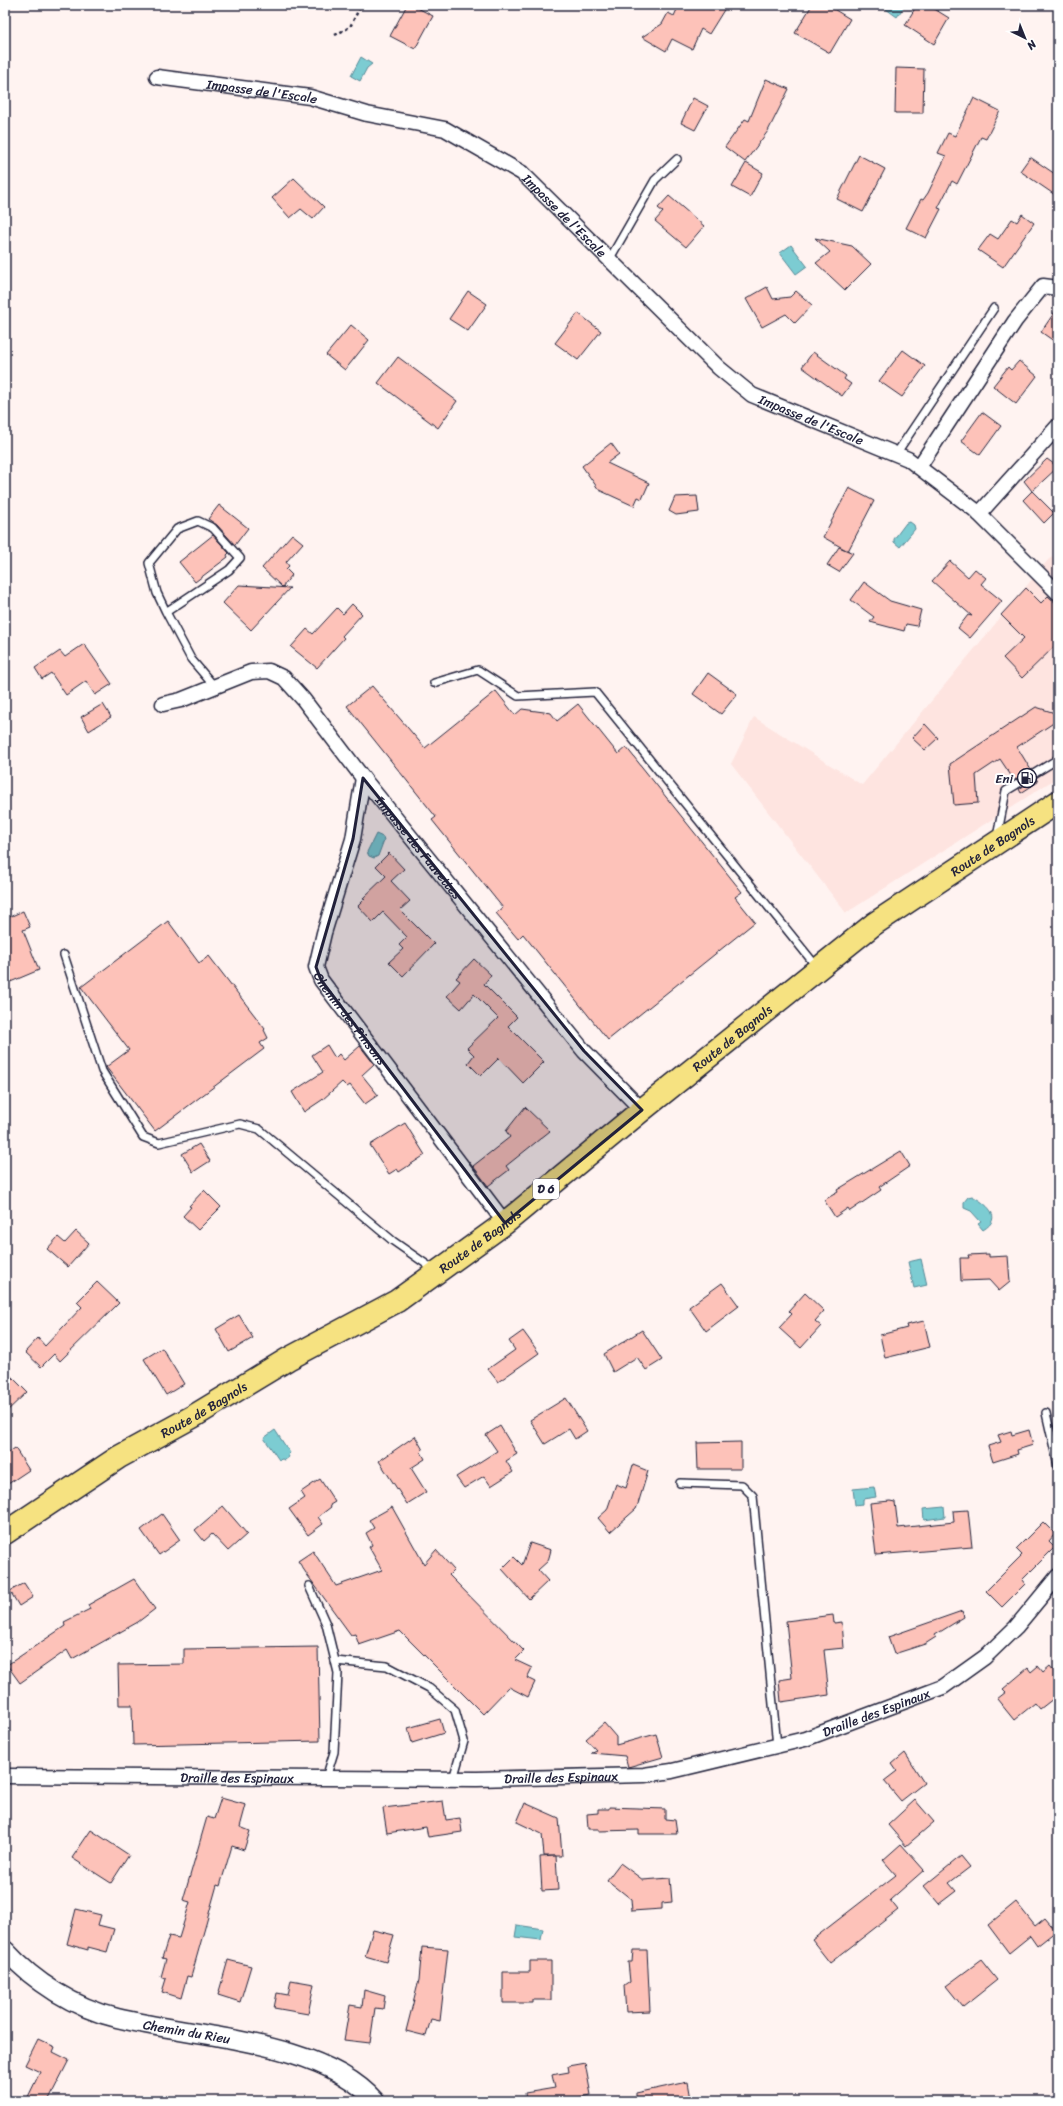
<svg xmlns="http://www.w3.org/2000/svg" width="1063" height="2106" font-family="Sriracha,sans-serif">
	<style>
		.built { fill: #fee4e0 }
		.water { fill: #7bccd2; stroke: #578896 }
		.building { fill: #fdc2b9; stroke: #22223b }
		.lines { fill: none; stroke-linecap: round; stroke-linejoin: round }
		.service-casing { stroke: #22223b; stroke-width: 10 }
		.minor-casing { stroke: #22223b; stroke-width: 17 }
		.tertiary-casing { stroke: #22223b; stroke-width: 21 }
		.primary-casing { stroke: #22223b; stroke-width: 25 }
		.path { stroke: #22223b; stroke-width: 2.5; stroke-dasharray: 3 3; stroke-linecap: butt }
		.service { stroke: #fff; stroke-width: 7 }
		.minor { stroke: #fff; stroke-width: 14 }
		.tertiary { stroke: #fff; stroke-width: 18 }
		.primary { stroke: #f6e281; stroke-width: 22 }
		.marked { fill: #22223b; fill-opacity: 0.2; stroke: #22223b; stroke-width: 3; stroke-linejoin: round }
		.labels { text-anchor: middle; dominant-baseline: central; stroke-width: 4; stroke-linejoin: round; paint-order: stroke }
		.shield { fill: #fff; stroke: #646476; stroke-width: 1 }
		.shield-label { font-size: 12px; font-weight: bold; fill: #22223b }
		.street-label { font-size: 13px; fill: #22223b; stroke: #fff }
		.poi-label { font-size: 13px; fill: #22223b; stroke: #fff; text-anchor: end }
	</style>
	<rect width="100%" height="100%" fill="#fff3f1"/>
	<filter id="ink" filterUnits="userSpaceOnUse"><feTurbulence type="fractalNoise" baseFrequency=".025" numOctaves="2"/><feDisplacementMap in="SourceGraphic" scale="8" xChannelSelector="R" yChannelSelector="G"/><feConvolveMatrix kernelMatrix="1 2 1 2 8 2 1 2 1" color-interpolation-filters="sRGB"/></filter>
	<g filter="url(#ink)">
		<path class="built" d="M 1058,553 L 1058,777 L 846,913 L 731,764 L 754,717 L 862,785 L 1048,560 Z"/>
		<g class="water">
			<path d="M 889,5 L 905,5 L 897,17 L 886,9 Z"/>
			<path d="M 361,57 L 372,64 L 367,68 L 360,81 L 351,76 Z"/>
			<path d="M 791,245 L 807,266 L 796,274 L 780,253 Z"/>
			<path d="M 910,522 L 914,525 L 915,529 L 900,547 L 894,542 L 894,539 L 906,523 Z"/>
			<path d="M 376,834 L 383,837 L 384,840 L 378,856 L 374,858 L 369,856 L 367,852 Z"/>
			<path d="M 972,1196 C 985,1203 1005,1217 983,1230 L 978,1224 L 981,1222 L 971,1211 L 964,1208 L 964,1202 L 968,1197 Z"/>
			<path d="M 921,1259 L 927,1285 L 914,1288 L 908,1262 Z"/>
			<path d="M 275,1430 L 290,1453 L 288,1455 L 289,1457 L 285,1460 L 282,1459 L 279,1460 L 264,1438 Z"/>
			<path d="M 874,1487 L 876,1497 L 863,1499 L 863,1504 L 855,1505 L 853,1489 Z"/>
			<path d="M 944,1507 L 945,1517 L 924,1520 L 923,1509 Z"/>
			<path d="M 517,1925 L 543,1929 L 541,1940 L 515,1937 Z"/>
		</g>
		<g class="building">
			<path d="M 407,5 L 412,5 L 433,16 L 415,49 L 390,36 Z"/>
			<path d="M 679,5 L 727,5 L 709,34 L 701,29 L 692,49 L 672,39 L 666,51 L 642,37 L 662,24 L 668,13 L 674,16 Z"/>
			<path d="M 812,5 L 827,5 L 850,19 L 830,53 L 795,33 Z"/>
			<path d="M 917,5 L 928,5 L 949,18 L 934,44 L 905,25 Z"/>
			<path d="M 896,68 L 924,69 L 923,113 L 895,113 Z"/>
			<path d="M 766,79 L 789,89 L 768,131 L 745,162 L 725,147 L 745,119 L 749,121 Z"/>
			<path d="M 693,98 L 708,106 L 695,130 L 681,123 Z"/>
			<path d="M 974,98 L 1000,111 L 986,139 L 981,137 L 957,184 L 952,181 L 938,208 L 941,209 L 926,238 L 906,228 L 921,199 L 923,200 L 928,193 L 946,156 L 938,153 L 948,133 L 955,136 Z"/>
			<path d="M 859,155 L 885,169 L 863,212 L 837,199 Z"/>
			<path d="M 1030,157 L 1058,176 L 1058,197 L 1020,171 Z"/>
			<path d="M 746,163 L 763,173 L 750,197 L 732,187 Z"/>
			<path d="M 294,178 L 324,207 L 313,219 L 301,209 L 290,218 L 272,198 Z"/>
			<path d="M 669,196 L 704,226 L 686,247 L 655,221 L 663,212 L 658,208 Z"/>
			<path d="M 1022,214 L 1034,223 L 1003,267 L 978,250 L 990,234 L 998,239 L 1012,219 L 1017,222 Z"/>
			<path d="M 815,238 L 852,246 L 871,264 L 845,290 L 816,263 L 830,252 Z"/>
			<path d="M 767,287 L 773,299 L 790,297 L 796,291 L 812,305 L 795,323 L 786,314 L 762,327 L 746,299 Z"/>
			<path d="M 468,291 L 487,304 L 468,331 L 449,319 Z"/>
			<path d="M 1058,307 L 1058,344 L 1041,332 Z"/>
			<path d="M 578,313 L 601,331 L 578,360 L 555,343 Z"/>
			<path d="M 351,325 L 369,340 L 345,370 L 326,355 Z"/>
			<path d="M 903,350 L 925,366 L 902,397 L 879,381 Z"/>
			<path d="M 813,352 L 846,376 L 844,379 L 851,384 L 842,396 L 802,367 Z"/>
			<path d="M 398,357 L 457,401 L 438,428 L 378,383 Z"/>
			<path d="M 1019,361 L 1037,376 L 1016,404 L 993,386 L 1008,367 L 1011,370 Z"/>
			<path d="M 982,412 L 1001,426 L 980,455 L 961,441 Z"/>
			<path d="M 611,443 L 619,454 L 607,463 L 649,483 L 642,499 L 638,497 L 634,506 L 599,490 L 582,466 Z"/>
			<path d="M 1047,459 L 1058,467 L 1032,491 L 1024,481 Z"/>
			<path d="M 849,488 L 874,501 L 848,551 L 823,537 Z"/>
			<path d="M 1032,491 L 1054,513 L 1044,523 L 1023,500 Z"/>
			<path d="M 697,496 L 699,512 L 676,515 L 669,511 L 675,497 Z"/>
			<path d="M 219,505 L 248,528 L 235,545 L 217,525 L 208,519 Z"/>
			<path d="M 292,534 L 303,543 L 286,562 L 289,566 L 286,569 L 292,575 L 282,587 L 262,568 Z"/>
			<path d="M 213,535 L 229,553 L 227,555 L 228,557 L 195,582 L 179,562 Z"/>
			<path d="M 839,547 L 853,553 L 839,572 L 827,565 Z"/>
			<path d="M 950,561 L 968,577 L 975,569 L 986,578 L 981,584 L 1002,601 L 970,638 L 958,628 L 968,615 L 972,616 L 932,581 Z"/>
			<path d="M 864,582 L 890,601 L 921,610 L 917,626 L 906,624 L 904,631 L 870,622 L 874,617 L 851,600 Z"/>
			<path d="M 239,585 L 290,588 L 251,630 L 223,603 Z"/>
			<path d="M 1026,588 L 1041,603 L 1048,596 L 1058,605 L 1058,643 L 1022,678 L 1003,658 L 1024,638 L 1001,615 Z"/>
			<path d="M 352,604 L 362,614 L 342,636 L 344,638 L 317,668 L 291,647 L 307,629 L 313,634 L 337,608 L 343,614 Z"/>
			<path d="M 84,644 L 112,684 L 95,695 L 86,681 L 66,695 L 51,673 L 42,679 L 35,668 L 60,651 L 65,657 Z"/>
			<path d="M 708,673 L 737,694 L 721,714 L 693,694 Z"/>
			<path d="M 372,686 L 425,748 L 496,691 L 515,715 L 522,709 L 551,713 L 557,721 L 578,704 L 618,754 L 626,747 L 742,892 L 735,897 L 755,922 L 608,1040 L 523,934 L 518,939 L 496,913 L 503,908 L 432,820 L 436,817 L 347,706 Z"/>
			<path d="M 103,704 L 111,717 L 89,731 L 81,717 Z"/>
			<path d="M 1036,707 L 1058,714 L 1058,720 L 1017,747 L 1031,770 L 1014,780 L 1000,759 L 976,775 L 978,803 L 954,805 L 950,764 Z"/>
			<path d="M 925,724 L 938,738 L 925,750 L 912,738 Z"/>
			<path d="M 1036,778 L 1038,782 L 1021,793 L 1019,789 Z"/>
			<path d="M 389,853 L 404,869 L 391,881 L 410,901 L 400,910 L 434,944 L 403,976 L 389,962 L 403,949 L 399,945 L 407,937 L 383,912 L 373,922 L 358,906 L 365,899 L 363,898 L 386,876 L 376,866 Z"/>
			<path d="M 23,911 L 30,927 L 23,930 L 39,970 L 8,983 L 5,975 L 5,919 Z"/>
			<path d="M 168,921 L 199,963 L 209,956 L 265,1029 L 264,1030 L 268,1038 L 260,1043 L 264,1049 L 155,1131 L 106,1067 L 129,1050 L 81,987 Z"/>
			<path d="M 474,959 L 491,975 L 484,984 L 517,1017 L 508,1026 L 544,1062 L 523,1083 L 499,1058 L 481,1076 L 468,1063 L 474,1055 L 467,1048 L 498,1018 L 474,994 L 461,1009 L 447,996 L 460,981 L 456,978 Z"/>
			<path d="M 327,1045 L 335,1058 L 339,1054 L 344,1060 L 360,1046 L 374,1064 L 362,1075 L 378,1095 L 365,1104 L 350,1085 L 347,1087 L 342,1082 L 322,1100 L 304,1112 L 292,1092 L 323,1072 L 312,1055 Z"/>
			<path d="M 525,1107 L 550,1131 L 506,1166 L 509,1170 L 488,1186 L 473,1166 L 510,1137 L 506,1131 Z"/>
			<path d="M 405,1123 L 425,1155 L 399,1172 L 397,1169 L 389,1174 L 370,1145 Z"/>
			<path d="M 199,1144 L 210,1161 L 193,1172 L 182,1154 Z"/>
			<path d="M 901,1151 L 910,1166 L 879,1187 L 881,1190 L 850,1211 L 848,1208 L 835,1217 L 824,1200 L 838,1192 L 837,1190 Z"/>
			<path d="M 204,1190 L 221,1207 L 198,1230 L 183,1216 L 191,1207 L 189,1206 Z"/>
			<path d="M 76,1231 L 89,1243 L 68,1267 L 47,1249 L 58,1237 L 65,1243 Z"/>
			<path d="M 989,1254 L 989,1257 L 1008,1256 L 1010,1282 L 999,1291 L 989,1280 L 961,1281 L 960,1258 L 969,1258 L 968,1255 Z"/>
			<path d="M 97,1282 L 119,1303 L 60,1361 L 54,1354 L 41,1367 L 25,1352 L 38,1338 L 45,1346 L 82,1307 L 77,1302 Z"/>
			<path d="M 722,1283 L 739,1306 L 706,1331 L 689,1307 Z"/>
			<path d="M 805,1293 L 824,1311 L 815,1321 L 821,1326 L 801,1348 L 779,1328 L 792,1314 L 789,1311 Z"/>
			<path d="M 239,1315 L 253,1338 L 229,1352 L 216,1329 Z"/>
			<path d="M 924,1321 L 930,1347 L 885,1358 L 880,1335 L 907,1328 L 906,1325 Z"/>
			<path d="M 642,1330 L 662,1360 L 646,1370 L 637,1357 L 613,1372 L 604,1354 Z"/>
			<path d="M 523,1331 L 539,1353 L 498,1382 L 488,1369 L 515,1350 L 509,1341 Z"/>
			<path d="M 162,1348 L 184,1384 L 166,1395 L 144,1359 Z"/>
			<path d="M 5,1370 L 27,1392 L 5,1413 Z"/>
			<path d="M 566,1398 L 587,1431 L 575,1439 L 569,1429 L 545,1444 L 530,1420 Z"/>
			<path d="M 500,1426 L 517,1454 L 506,1461 L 513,1472 L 491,1486 L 484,1476 L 464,1488 L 456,1477 L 497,1451 L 486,1435 Z"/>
			<path d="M 1029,1430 L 1033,1445 L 1017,1450 L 1018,1454 L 993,1462 L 988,1446 L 1001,1442 L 998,1435 L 1011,1431 L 1012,1435 Z"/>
			<path d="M 415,1436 L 423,1450 L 421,1452 L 425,1459 L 411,1468 L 426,1492 L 407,1504 L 379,1461 Z"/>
			<path d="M 741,1442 L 741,1469 L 698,1469 L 697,1443 Z"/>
			<path d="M 15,1448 L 29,1470 L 5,1486 L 5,1455 Z"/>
			<path d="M 633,1465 L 648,1471 L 638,1504 L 636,1509 L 610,1532 L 598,1518 L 607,1510 L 616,1484 L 626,1488 Z"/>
			<path d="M 320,1479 L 335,1502 L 330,1505 L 331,1507 L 318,1517 L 323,1524 L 308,1535 L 289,1509 L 305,1498 L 301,1492 Z"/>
			<path d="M 890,1501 L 895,1502 L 898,1528 L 954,1522 L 953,1511 L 968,1510 L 972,1547 L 876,1555 L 870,1503 Z"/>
			<path d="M 223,1506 L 247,1534 L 228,1551 L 212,1534 L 204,1541 L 195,1530 Z"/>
			<path d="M 392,1507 L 424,1564 L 436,1550 L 454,1570 L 449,1575 L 524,1651 L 515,1660 L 532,1668 L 527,1678 L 535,1682 L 528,1697 L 509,1687 L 483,1714 L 400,1631 L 359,1645 L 355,1634 L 351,1635 L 308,1576 L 298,1561 L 313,1551 L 336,1586 L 382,1570 L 369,1547 L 372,1545 L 366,1533 L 374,1528 L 369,1520 Z"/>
			<path d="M 162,1514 L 180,1540 L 159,1555 L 141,1530 Z"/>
			<path d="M 1043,1522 L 1055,1534 L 1049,1541 L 1055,1547 L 1022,1580 L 1025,1584 L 1002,1607 L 986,1591 L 1022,1555 L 1016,1549 Z"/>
			<path d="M 530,1543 L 551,1550 L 548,1561 L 538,1570 L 548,1581 L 529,1599 L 502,1569 L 514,1557 L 522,1565 Z"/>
			<path d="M 134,1579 L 155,1609 L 138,1622 L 72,1659 L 67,1650 L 20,1683 L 7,1665 L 65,1626 L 64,1622 L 90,1609 L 88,1605 Z"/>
			<path d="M 24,1583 L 33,1597 L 19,1606 L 10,1591 Z"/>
			<path d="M 962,1611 L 964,1617 L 935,1635 L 936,1637 L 925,1644 L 894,1654 L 888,1637 Z"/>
			<path d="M 833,1615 L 834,1623 L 842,1622 L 844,1648 L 824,1650 L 829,1695 L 781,1702 L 779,1680 L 792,1678 L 786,1621 Z"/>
			<path d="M 318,1647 L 320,1741 L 133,1745 L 132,1705 L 119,1705 L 118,1665 L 184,1664 L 184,1649 Z"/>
			<path d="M 1038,1666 L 1043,1672 L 1050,1666 L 1058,1676 L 1058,1695 L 1040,1709 L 1035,1703 L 1014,1720 L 997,1699 L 1006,1692 L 1003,1689 L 1028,1668 L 1031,1672 Z"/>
			<path d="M 440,1719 L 444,1733 L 412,1743 L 408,1728 Z"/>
			<path d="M 604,1723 L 616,1737 L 616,1745 L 656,1734 L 663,1757 L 628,1767 L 625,1756 L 591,1753 L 596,1750 L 586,1739 Z"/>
			<path d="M 905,1753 L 924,1783 L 901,1801 L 884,1781 L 897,1771 L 892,1764 Z"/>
			<path d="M 221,1798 L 246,1805 L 240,1827 L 250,1831 L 244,1850 L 232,1846 L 220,1886 L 217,1885 L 191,1977 L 187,1976 L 181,1998 L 162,1992 L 166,1979 L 161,1977 L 166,1959 L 162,1958 L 169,1936 L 179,1938 L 190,1902 L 183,1900 L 207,1817 L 214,1819 Z"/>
			<path d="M 915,1800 L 934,1822 L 906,1846 L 888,1825 Z"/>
			<path d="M 443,1801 L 446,1820 L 460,1818 L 462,1832 L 428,1837 L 426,1827 L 387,1833 L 383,1808 Z"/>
			<path d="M 525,1803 L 559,1818 L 562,1856 L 544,1856 L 542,1834 L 517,1822 Z"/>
			<path d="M 609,1807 L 665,1809 L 665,1819 L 675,1820 L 677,1834 L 639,1834 L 639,1830 L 599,1831 L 599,1829 L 588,1829 L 587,1814 L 598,1813 L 598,1809 L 609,1809 Z"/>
			<path d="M 91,1830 L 129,1855 L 111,1883 L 72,1858 Z"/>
			<path d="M 901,1844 L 924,1870 L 890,1900 L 898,1910 L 830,1963 L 812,1940 L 896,1875 L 883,1860 Z"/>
			<path d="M 556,1856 L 558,1890 L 542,1891 L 540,1857 Z"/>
			<path d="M 961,1856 L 970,1867 L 949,1883 L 956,1891 L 939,1904 L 924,1886 Z"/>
			<path d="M 620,1863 L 643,1880 L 670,1878 L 672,1902 L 662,1903 L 662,1909 L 632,1911 L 631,1899 L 607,1880 Z"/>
			<path d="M 1016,1902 L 1035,1926 L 1045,1918 L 1056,1931 L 1037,1946 L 1030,1936 L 1009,1953 L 988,1925 Z"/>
			<path d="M 76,1909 L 101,1915 L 98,1925 L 114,1929 L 107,1952 L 88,1947 L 88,1950 L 67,1944 Z"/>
			<path d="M 373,1930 L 394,1935 L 386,1962 L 365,1956 Z"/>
			<path d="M 422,1947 L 448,1949 L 440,2021 L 431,2019 L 426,2036 L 406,2031 L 419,1980 Z"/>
			<path d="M 633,1950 L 647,1950 L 650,2011 L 626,2012 L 624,1986 L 630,1982 L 628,1962 L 632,1962 Z"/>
			<path d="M 228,1960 L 251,1966 L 240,2002 L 218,1995 Z"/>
			<path d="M 981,1960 L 997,1980 L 963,2007 L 946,1986 Z"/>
			<path d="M 530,1961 L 551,1961 L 551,2000 L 532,2000 L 532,2003 L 503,2003 L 503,1972 L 530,1972 Z"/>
			<path d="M 291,1980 L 314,1984 L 308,2014 L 274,2008 L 277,1993 L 288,1995 Z"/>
			<path d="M 364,1990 L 385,1996 L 383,2009 L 375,2008 L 370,2043 L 344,2040 L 350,2005 L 362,2007 Z"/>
			<path d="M 38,2039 L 55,2047 L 53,2052 L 69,2060 L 48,2101 L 26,2101 L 40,2072 L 25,2065 Z"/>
			<path d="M 585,2063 L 591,2095 L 561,2101 L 526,2101 L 525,2093 L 555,2088 L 552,2075 L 569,2072 L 568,2066 Z"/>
			<path d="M 688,2082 L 691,2099 L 636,2101 L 636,2093 Z"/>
		</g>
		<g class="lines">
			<defs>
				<g id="service">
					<path d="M 609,260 L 655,180 L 677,159"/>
					<path d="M 896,454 L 994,308"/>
					<path d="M 166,612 L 229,570 L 240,558 L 213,528 L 198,521 L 177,529 L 149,563 L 157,593 L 166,612 L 191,659 L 214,686"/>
					<path d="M 434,683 L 478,670 L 518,696 L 595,692 L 817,967"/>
					<path d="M 997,837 L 1006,791 L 1058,759"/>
					<path d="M 64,955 L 102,1071 L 143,1137 L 159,1143 L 240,1124 L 259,1129 L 393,1241 L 436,1271"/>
					<path d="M 1046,1413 L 1058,1466"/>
					<path d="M 680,1483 L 742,1485 L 753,1496 L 777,1746"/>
					<path d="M 309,1586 L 326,1624 L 338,1673 L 334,1752 L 326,1778"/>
					<path d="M 335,1661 L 387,1666 L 429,1688 L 455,1710 L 464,1741 L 453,1779"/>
				</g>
				<g id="minor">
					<path id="s1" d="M 157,77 L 310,97 L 367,114 L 445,129 L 522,173 L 719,368 L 752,395 L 908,459 L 975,510 L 1058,593"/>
					<path d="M 919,467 L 1015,321 L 1043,286 L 1058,288"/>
					<path d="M 979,514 L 1058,426"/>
					<path id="s2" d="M 163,704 L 181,700 L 251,672 L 269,671 L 284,678 L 303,699 L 363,778 L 584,1051 L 642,1110"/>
					<path id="s3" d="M 363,778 L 353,839 L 324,933 L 316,967 L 321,980 L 505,1223"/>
					<path id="s4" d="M 5,1776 L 477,1779 L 644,1775 L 672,1771 L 805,1739 L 943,1687 L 985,1657 L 1016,1627 L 1058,1576"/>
				</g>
				<g id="tertiary">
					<path id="s5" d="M 5,1950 C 34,1982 75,2008 117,2018 C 193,2037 322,2040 375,2101"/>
				</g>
				<g id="primary">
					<path id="s6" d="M 5,1533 L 119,1457 L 194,1416 L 288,1359 L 397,1301 L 505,1223 L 642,1110 L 874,924 L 1058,802"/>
				</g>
			</defs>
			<use href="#service" class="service-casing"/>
			<use href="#minor" class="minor-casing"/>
			<use href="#tertiary" class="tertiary-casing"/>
			<use href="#primary" class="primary-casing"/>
			<path class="path" d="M 335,35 L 350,27 L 361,5"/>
			<use href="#service" class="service"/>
			<use href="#minor" class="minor"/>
			<use href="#tertiary" class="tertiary"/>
			<use href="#primary" class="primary"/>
		</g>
	</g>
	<path class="marked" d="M 363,778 L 584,1051 L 642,1110 L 505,1223 L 321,980 L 316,967 L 353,839 Z"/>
	<defs>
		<symbol id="fuel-ring" viewBox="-11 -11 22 22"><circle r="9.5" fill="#fff" stroke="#22223b" stroke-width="1.5"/><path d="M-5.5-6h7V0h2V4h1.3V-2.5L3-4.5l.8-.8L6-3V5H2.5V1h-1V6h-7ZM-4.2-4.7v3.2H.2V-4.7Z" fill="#22223b"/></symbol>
	</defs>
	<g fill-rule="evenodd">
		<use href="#fuel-ring" x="1016" y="767" width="22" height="22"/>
	</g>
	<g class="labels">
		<rect class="shield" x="533" y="1179" width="26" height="20" rx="3"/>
		<g class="shield-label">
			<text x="546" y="1189">D 6</text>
		</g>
		<g class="street-label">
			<text stroke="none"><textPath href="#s1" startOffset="106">Impasse de l'Escale</textPath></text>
			<text stroke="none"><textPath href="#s1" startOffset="442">Impasse de l'Escale</textPath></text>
			<text stroke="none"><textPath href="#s1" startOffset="766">Impasse de l'Escale</textPath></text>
			<text stroke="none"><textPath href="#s6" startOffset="1206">Route de Bagnols</textPath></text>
			<text stroke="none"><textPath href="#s2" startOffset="345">Impasse des Fauvettes</textPath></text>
			<text stroke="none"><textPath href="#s3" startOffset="257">Chemin des Pinsons</textPath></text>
			<text stroke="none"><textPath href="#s6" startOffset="882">Route de Bagnols</textPath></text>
			<text stroke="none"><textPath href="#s6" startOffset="558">Route de Bagnols</textPath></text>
			<text stroke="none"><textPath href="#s6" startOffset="234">Route de Bagnols</textPath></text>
			<text stroke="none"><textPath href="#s4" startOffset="880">Draille des Espinaux</textPath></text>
			<text stroke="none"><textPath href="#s4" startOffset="556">Draille des Espinaux</textPath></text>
			<text stroke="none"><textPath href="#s4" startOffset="232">Draille des Espinaux</textPath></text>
			<text stroke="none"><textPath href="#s5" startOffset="204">Chemin du Rieu</textPath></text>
		</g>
		<g class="poi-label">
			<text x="1013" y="778">Eni</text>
		</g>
	</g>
	<rect width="1063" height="2106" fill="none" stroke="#fff" stroke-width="20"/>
	<rect x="10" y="10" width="1043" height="2086" fill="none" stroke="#22223b" stroke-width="1.5" filter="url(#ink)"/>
	<g transform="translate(1025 38) rotate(137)" stroke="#ffffff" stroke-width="3" paint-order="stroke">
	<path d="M0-3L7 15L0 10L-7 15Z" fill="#22223b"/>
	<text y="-6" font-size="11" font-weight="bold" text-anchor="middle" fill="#22223b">N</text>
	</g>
</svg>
